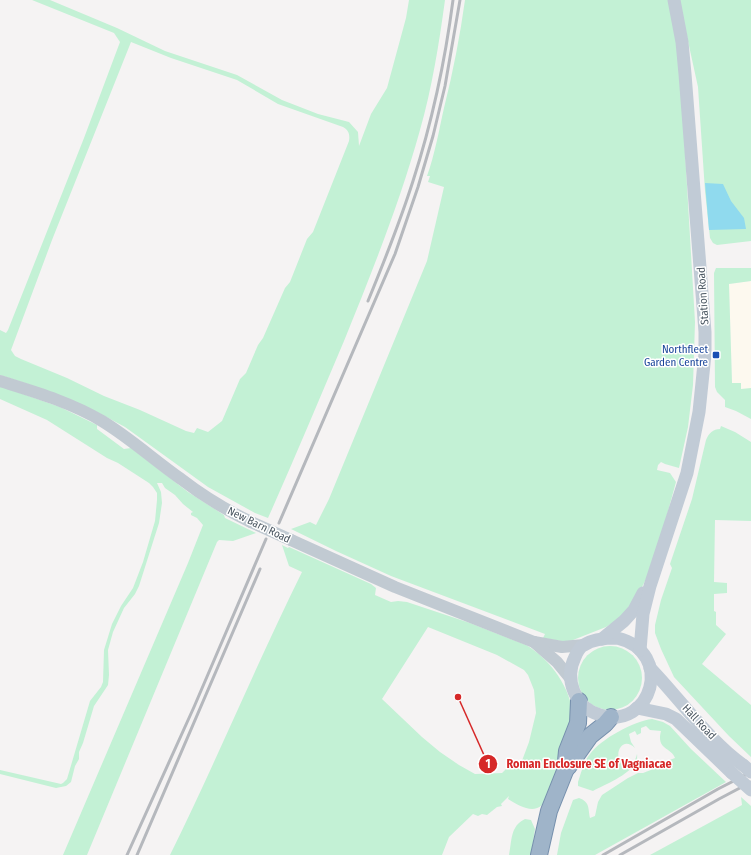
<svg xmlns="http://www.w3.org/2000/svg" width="751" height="855" font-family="'Fira Sans Condensed',sans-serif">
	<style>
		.commercial { fill: #fdf9ef }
		.green { fill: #c3f1d5; fill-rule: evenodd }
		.water { fill: #90daee }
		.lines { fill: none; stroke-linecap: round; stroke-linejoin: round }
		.trunk-casing { stroke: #7690ad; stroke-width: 18 }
		.tertiary { stroke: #c1cad2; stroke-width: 12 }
		.secondary { stroke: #c1cbd6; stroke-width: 13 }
		.trunk { stroke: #9fb4c9; stroke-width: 16 }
		.rail { stroke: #b5b8bd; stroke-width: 3 }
		.tertiary-bridge { stroke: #c1cad2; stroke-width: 12 }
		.secondary-bridge { stroke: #c1cbd6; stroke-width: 13 }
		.transit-dot { fill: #1a4fb4; stroke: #fff; stroke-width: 1.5 }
		.labels { text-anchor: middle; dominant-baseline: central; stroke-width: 3; stroke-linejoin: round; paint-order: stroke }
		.street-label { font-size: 11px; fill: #4a5661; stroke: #fff }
		.transit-label { font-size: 11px; fill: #164399; stroke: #fff; text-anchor: end }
		.leader { fill: none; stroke: #d62828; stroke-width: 1.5 }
		.callout-dot { fill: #d62828; stroke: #fff; stroke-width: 1.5 }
		.mark-label { font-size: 12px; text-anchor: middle; font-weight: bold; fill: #fff }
		.callout-label { font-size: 12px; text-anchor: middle; font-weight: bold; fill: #d62828; stroke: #fff; stroke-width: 3; stroke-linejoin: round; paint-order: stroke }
	</style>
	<rect width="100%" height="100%" fill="#f5f3f3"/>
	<path class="commercial" d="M 751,281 L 751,389 L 741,389 L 732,383 L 729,284 Z"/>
	<g class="green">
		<path d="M 32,0 L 50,0 L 117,28 L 165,51 L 237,75 L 282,100 L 318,114 L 349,122 L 358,132 L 359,146 L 371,114 L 387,88 L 406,18 L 409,0 L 445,0 C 439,44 432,88 420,130 C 400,202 372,272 344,341 C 319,400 294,460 268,518 L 255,513 L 208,487 L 125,427 L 97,412 L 28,384 L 0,375 L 0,330 L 6,333 L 8,330 L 84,138 L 120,42 L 114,33 ZM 131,42 L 171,58 L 237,80 L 278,104 L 343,127 C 349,130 350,135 349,141 L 313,232 L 307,239 L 290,282 L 285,288 L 263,338 L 258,345 L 246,373 L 240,379 L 222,421 L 208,432 L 197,428 L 194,433 L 186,431 L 140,410 L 104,396 L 67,378 L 21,359 L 15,356 L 11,350 L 52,240 Z"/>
		<path d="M 465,0 L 672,0 L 680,66 L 695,322 L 693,385 L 688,427 L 679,468 L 665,464 L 661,462 L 658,465 L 657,470 L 670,473 L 676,482 L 662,533 L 647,577 L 642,587 L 622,617 L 606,627 L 573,640 L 567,642 L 543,638 L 545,634 L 391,576 L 336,551 L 291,529 L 310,522 L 316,525 L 329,499 L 427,261 L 444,187 L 428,182 L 430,176 L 427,176 C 435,154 439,130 444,108 C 453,72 460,36 465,0 Z"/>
		<path d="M 679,0 L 751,0 L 751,241 L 717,245 L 713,243 L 710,238 L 705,191 L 698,87 Z"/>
		<path d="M 716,268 L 751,268 L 751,281 L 729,284 L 732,383 L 741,383 L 741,389 L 751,388 L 751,419 L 736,411 L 725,407 L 725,400 L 717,392 L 715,387 L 714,273 Z"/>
		<path d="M 0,386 L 60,407 L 97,425 L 97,429 L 124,449 L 131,448 L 188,492 L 224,515 L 225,518 L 256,533 L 233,541 L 219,540 L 217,542 L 87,855 L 63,855 L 188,563 L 203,525 L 197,518 L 191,515 L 191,513 L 193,512 L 183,504 L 175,495 L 165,488 L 162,483 L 157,483 L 161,492 L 162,503 L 159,523 L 139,586 L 135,594 L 124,608 L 113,632 L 108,650 L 109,675 L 108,685 L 94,706 L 83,743 L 79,752 L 79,759 L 75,766 L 71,782 L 66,786 L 56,788 L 0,774 L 0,770 L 61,784 L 63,783 L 67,779 L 90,701 L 101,687 L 103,682 L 104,650 L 112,624 L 121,606 L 133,588 L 143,562 L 155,521 L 157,500 L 157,493 L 153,487 L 149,483 L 118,463 L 107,458 L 47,420 L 0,399 Z"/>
		<path d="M 721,426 L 735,432 L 751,442 L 751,521 L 715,520 L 714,582 L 727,583 L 727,593 L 714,594 L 714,611 L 716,612 L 716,625 L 726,634 L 702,664 L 751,705 L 751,757 L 729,736 L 674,677 L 661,649 L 655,633 L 655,625 L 661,600 L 672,568 L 670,564 L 692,499 L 706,440 C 709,433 713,429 720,429 Z"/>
		<path d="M 282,545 L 288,548 L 289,547 L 371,584 L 376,588 L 375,595 L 391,602 L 398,601 L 407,602 L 470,623 L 526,645 C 551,659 577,695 572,725 C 570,732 566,740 564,748 C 558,764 552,781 547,798 C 538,817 521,807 508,799 L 509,796 L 501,804 L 502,806 L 497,807 L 487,815 L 482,814 L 478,816 L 473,814 L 449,837 L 442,855 L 170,855 C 216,762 256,665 302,572 L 289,566 ZM 428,627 L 497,655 L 524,670 L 528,675 L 534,690 L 536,713 L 529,742 L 520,766 L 507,768 L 502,773 L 475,774 L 459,765 L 440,752 L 422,737 L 382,699 Z"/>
		<circle cx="610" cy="678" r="32"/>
		<path d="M 652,719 L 663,722 L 670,726 L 691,749 L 726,782 L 595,855 L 557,855 L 561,833 L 573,800 L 579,798 C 590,802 588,808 590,818 L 595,816 L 598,802 L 602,795 L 628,778 L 638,773 L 643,773 L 656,768 L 661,763 L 675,758 C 671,747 656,750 661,731 L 650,730 L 646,726 L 641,728 L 641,733 L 637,735 L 635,731 L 629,734 L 631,742 L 635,748 C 619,732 610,766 629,763 C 634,763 636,759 637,754 C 640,771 606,784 593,791 L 578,786 L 578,782 C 581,773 584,761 590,754 C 601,739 634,721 652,719 Z"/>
		<path d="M 741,797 L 751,806 L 751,855 L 650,855 L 742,805 Z"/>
		<path d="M 525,819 L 531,820 L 535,829 L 531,855 L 509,855 C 512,841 510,826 525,819 Z"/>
	</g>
	<path class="water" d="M 705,183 L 723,184 L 731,201 L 744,218 L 746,229 L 709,230 Z"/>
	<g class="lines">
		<defs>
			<g id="trunk">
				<path d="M 568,767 L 590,736 L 605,724 L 611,717"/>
				<path d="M 539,855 L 549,811 L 565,771 L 567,751 L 578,723 L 579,701"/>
			</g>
		</defs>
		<use href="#trunk" class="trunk-casing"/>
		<g class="tertiary">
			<path d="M 0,381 C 35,392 70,402 102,421 C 130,438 154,460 181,479 C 203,496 226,510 251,522"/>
			<path d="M 291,540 L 395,587 L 534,642 L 562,647 L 584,645"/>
			<path d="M 534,642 L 557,662 L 570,678"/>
		</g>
		<g class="secondary">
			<path d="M 617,638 C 676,652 651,731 600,715 C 575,708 564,679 575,657 C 577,652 580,647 584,645 C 593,639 606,638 617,638 Z"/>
			<path d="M 602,639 L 624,621 L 634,610 L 643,593"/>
			<path d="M 640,650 L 643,614 L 650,586 L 687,473 L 699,412 L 705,354 L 705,332 L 685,74 L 682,42 L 674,0"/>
			<path d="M 650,668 C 680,699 709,741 743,765"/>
			<path d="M 637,708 L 666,714 L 676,719 L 732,773"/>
		</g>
		<use href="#trunk" class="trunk"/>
		<g class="rail">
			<path d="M 368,301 C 384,262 400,222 413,181 C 432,122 445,62 453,0"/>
			<path d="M 279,523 L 395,254 L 418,187 L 433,136 L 445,86 L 460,0"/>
			<path d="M 127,855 L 194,707 L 266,539"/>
			<path d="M 137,855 L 260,569"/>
			<path d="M 603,855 L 718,789 L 751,772"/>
			<path d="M 620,855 L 719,799 L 751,782"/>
		</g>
		<path class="tertiary-bridge" d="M 251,522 L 291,540"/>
		<g class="secondary-bridge">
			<path d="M 743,765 L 751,772"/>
			<path d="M 732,773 L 751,790"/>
		</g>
	</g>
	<rect class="transit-dot" x="712" y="351" width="8" height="8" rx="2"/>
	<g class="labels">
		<g class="street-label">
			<text transform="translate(703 296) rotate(-94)">Station Road</text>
			<text transform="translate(259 525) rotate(26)">New Barn Road</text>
			<text transform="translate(699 722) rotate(47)">Hall Road</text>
		</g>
		<g class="transit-label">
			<text x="708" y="349">Northfleet<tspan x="708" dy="13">Garden Centre</tspan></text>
		</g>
	</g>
	<path class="leader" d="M458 697L488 764"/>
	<g class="callout-dot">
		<circle cx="458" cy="697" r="4"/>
		<circle cx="488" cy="764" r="10"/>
	</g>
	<g class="mark-label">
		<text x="488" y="768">1</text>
	</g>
	<g class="callout-label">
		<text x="589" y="768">Roman Enclosure SE of Vagniacae</text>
	</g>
</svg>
